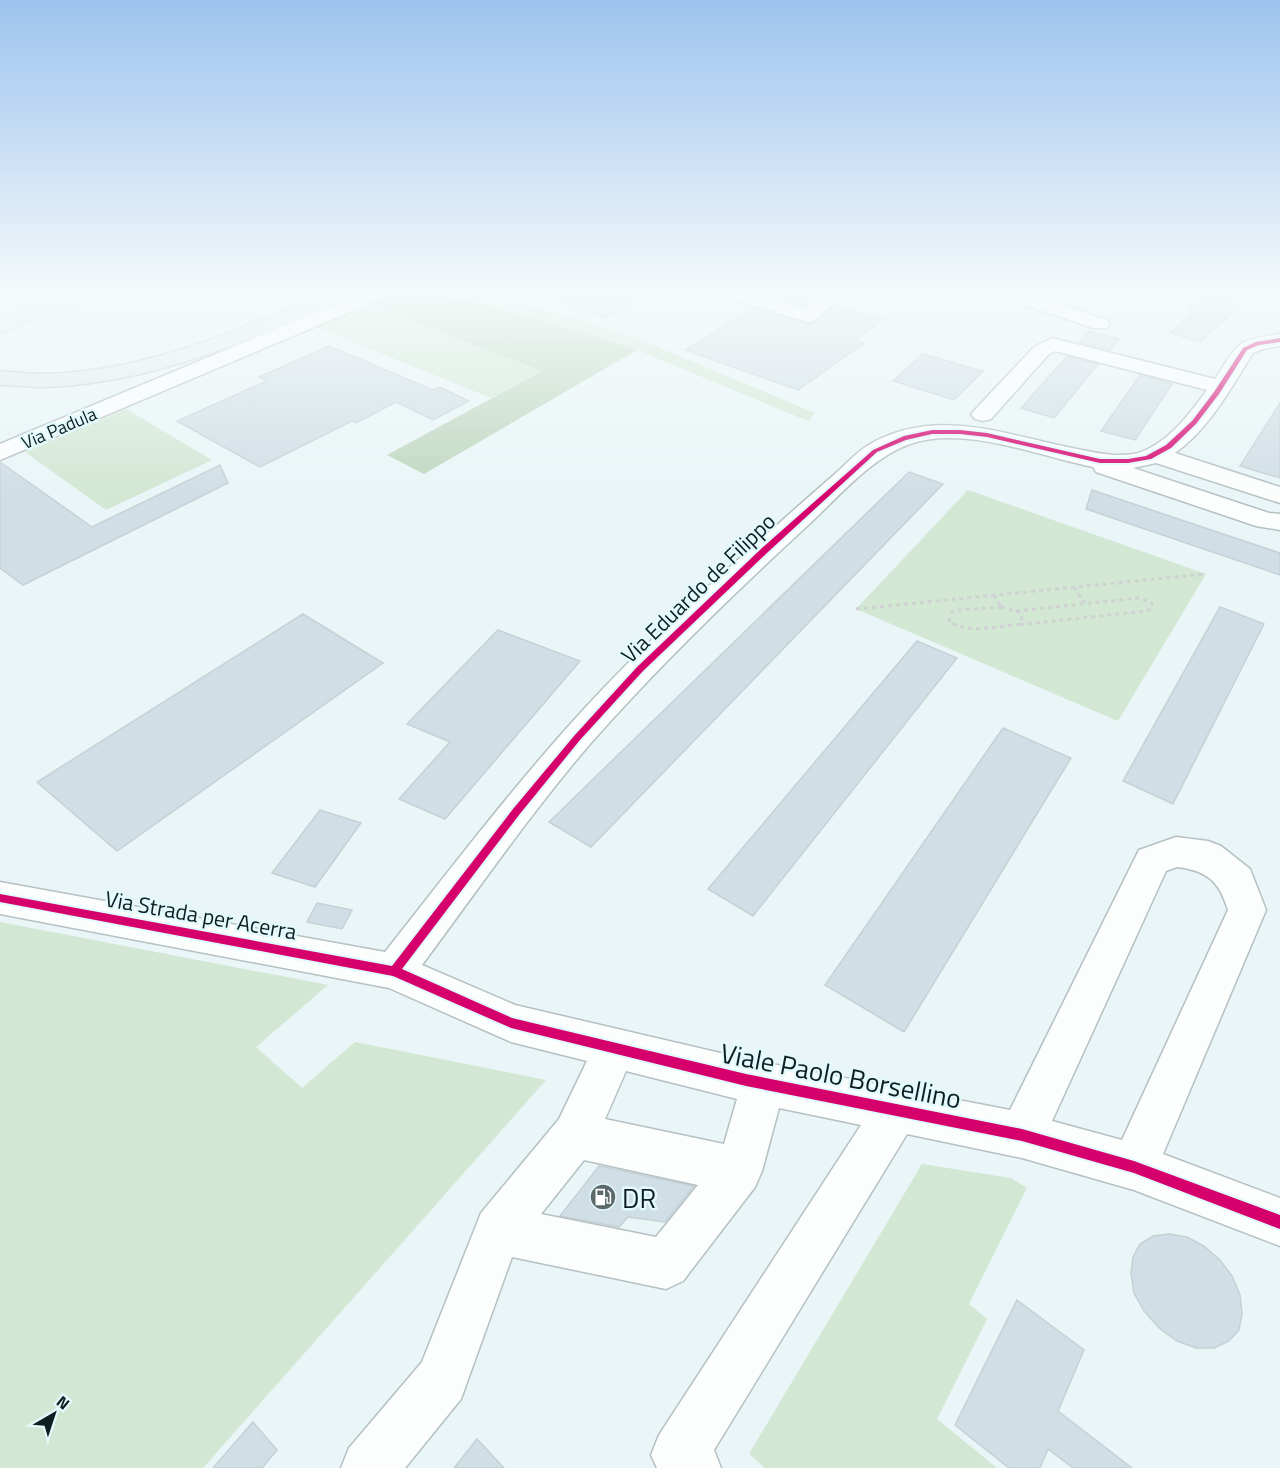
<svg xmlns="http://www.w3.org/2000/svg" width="1280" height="1468" font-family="'Titillium Web',sans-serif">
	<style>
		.green { fill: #d2e7d4 }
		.forest { fill: #bed7bf }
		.building { fill: #d0dee5; stroke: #c6d1d6; stroke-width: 1.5 }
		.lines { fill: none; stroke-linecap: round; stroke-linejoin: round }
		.minor-casing { stroke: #b4c0c2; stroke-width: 3 }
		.major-casing { stroke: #ccd2d4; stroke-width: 3 }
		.path { stroke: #cfd2d2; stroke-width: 3; stroke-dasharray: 4 4; stroke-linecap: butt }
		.minor { fill: #fcfefe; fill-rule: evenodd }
		.major { fill: #e0eeec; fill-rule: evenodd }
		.cycleway-casing { stroke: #e3fafd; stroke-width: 4 }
		.cycleway { fill: #d6006c; fill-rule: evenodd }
		.labels { text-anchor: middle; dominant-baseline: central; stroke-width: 5; stroke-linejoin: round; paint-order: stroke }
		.far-street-label { font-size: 18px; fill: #0f1e20; stroke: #e3fafd }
		.street-label { font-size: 22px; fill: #0f1e20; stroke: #e3fafd }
		.near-street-label { font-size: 27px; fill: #0f1e20; stroke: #e3fafd }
		.near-poi-label { font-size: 27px; fill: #0f1e20; stroke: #e3fafd; text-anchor: start }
	</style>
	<rect width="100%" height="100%" fill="#e9f5f7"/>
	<g class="green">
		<path d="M 428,291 L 472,291 L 481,296 L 559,314 L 634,337 L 815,413 L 808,421 L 637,350 L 517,313 Z"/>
		<path d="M 368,304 L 542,371 L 491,398 L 314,326 Z"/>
		<path d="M 126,409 L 212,460 L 106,510 L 25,452 Z"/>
		<path d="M 968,490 L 1206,574 L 1118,721 L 856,609 Z"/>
		<path d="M 0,922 L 328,985 L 256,1047 L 302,1088 L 355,1042 L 546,1080 L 203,1468 L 0,1468 Z"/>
		<path d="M 922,1164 L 1011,1178 L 1027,1188 L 969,1304 L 987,1319 L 937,1419 L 997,1468 L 765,1468 L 749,1454 Z"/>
	</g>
	<path class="forest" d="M 399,291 L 427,291 L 517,313 L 637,350 L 424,474 L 387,455 L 542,371 L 368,304 Z"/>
	<g class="building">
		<path d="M 536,291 L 656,291 L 605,318 L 535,294 Z"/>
		<path d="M 782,291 L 789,291 L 814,298 L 804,306 L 772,297 Z"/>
		<path d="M 1201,291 L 1246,301 L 1200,342 L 1170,333 L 1194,312 L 1187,310 Z"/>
		<path d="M 835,305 L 884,319 L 855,340 L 864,343 L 798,390 L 685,350 L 754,308 L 809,324 L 817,322 Z"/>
		<path d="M 1089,331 L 1119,339 L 1110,350 L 1079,342 Z"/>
		<path d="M 329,346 L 433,390 L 440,387 L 469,401 L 433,420 L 396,402 L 356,423 L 352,421 L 260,467 L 177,421 L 267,381 L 259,377 Z"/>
		<path d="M 923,354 L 983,371 L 954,400 L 893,381 Z"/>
		<path d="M 1067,356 L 1098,364 L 1054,418 L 1021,408 Z"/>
		<path d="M 1140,375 L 1172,384 L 1135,440 L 1101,431 Z"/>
		<path d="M 1280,403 L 1280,478 L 1240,466 Z"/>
		<path d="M 0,462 L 92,527 L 220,465 L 228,483 L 23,585 L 0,568 Z"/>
		<path d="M 909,472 L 943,484 L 591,847 L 549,822 Z"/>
		<path d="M 1092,490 L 1280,553 L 1280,575 L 1086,509 Z"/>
		<path d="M 1220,607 L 1264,624 L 1173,804 L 1123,781 Z"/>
		<path d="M 303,614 L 383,663 L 117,851 L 37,782 Z"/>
		<path d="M 498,630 L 580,661 L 445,819 L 399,799 L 450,742 L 407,724 Z"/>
		<path d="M 917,641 L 957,658 L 753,916 L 708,889 Z"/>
		<path d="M 1003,728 L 1071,758 L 904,1032 L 825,985 Z"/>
		<path d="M 320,810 L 361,823 L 315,887 L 272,873 Z"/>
		<path d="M 317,903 L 352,910 L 342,929 L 307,922 Z"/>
		<path d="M 599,1166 L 694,1186 L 665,1222 L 628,1217 L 619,1227 L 560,1216 Z"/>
		<path d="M 1169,1234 L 1187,1237 L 1204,1246 L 1220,1260 L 1232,1276 L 1240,1295 L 1242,1314 L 1239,1330 L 1229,1341 L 1214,1348 L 1196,1348 L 1177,1341 L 1159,1328 L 1144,1311 L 1134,1293 L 1131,1273 L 1133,1257 L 1140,1244 L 1153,1236 Z"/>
		<path d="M 1017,1300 L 1084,1350 L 1058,1411 L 1132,1468 L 1073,1468 L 1048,1449 L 1040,1468 L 1009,1468 L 955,1425 Z"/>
		<path d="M 253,1422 L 277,1450 L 262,1468 L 213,1468 Z"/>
		<path d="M 477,1439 L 504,1468 L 454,1468 Z"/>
	</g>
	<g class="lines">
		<defs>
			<g id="minor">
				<path d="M 367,291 L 393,291 L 390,295 L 0,460 L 0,444 Z"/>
				<path d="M 717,291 L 746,291 L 805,309 L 826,291 L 847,291 L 815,320 L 808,322 L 720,295 Z"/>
				<path d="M 992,291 L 1020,291 L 1107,320 L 1110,324 L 1107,328 L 1093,328 L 995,295 Z"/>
				<path d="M 1280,334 L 1280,346 L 1263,349 L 1253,353 C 1231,388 1209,429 1175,453 L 1280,487 L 1280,503 L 1156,463 L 1133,468 L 1269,513 L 1280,514 L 1280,530 L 1256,526 L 1096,472 L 1093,467 C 1038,456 965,425 910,444 C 870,458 836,500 805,528 C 730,597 657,668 590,744 C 530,814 477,891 422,965 L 515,1005 L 746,1059 L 1010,1110 L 1139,850 L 1176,837 L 1208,841 L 1221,846 L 1250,869 L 1266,910 L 1163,1154 L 1280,1198 L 1280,1246 L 1134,1190 L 1022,1158 L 907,1134 L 714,1450 L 721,1468 L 657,1468 L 651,1455 L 659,1435 L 861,1125 L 779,1108 L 762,1171 L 755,1187 L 683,1281 L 666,1289 L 512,1257 L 461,1399 L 405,1468 L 341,1468 L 349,1448 L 422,1362 L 481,1213 L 559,1119 L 587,1061 L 511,1042 L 389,988 L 0,914 L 0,882 L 385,952 C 444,877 502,801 565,730 C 627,660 696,596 766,535 C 789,514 812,494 835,474 C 845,465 856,453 867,446 C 936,404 1011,437 1082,450 C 1101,454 1127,459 1146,450 C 1172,438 1190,413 1207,390 L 1055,351 L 1048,355 L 991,419 L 983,421 L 975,419 L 971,414 L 1034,347 L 1052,338 L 1215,379 C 1239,343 1235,340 1280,334 ZM 1177,867 C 1208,871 1219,881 1228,910 L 1122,1140 L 1052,1121 L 1166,871 ZM 626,1071 L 737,1099 L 724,1144 L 605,1119 ZM 584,1160 L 698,1185 L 656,1237 L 541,1214 Z"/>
			</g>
			<g id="major">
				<path d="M 78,291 L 110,291 L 107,295 L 43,314 L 0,334 L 0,319 L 4,316 L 41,301 Z"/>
				<path d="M 329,291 L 354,291 L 351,295 C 255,339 149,385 41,387 C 28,387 14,385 0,385 L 0,371 C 14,372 27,374 41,374 C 141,373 239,331 329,291 Z"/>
			</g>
		</defs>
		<use href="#minor" class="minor-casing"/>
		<use href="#major" class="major-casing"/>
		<g class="path">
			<path d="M 1074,587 L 1085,603"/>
			<path d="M 994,595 L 1001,607"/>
			<path d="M 1001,607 L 1019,612 L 1022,617 L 1020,624 C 998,626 967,635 949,621 L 952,612 L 958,610 Z"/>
			<path d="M 856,609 L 1206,574"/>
			<path d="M 1016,611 L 1139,598 L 1152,603 L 1152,607 L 1147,611 L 1016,625"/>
		</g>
		<use href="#minor" class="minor"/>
		<use href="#major" class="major"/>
		<defs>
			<path id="cycleway" d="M 1280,338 L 1280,342 L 1259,345 L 1247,350 L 1219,394 L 1196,424 L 1171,448 L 1151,459 L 1128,463 L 1100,463 L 987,437 L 960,434 L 932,434 L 906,440 L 877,452 L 768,552 L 643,671 L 580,740 L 519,815 L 402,969 L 512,1018 L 746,1074 L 1022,1129 L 1134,1161 L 1280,1215 L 1280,1229 L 1134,1173 L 1022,1141 L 746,1086 L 511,1028 L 393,976 L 0,902 L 0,894 L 392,966 L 513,809 L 574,736 L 637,667 L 762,548 L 873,450 L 904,436 L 932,430 L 960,430 L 987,433 L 1100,459 L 1128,459 L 1146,456 L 1166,445 L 1192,421 L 1214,392 L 1243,348 L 1256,342 Z"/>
		</defs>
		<use href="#cycleway" class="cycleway-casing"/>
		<use href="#cycleway" class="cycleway"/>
	</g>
	<linearGradient id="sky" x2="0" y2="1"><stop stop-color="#9dc3ee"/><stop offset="0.59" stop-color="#f5fafb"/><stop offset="1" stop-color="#f5fafb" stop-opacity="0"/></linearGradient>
	<rect width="1280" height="496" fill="url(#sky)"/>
	<defs>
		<symbol id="fuel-disc" viewBox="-11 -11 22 22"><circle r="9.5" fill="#5b696b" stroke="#e3fafd"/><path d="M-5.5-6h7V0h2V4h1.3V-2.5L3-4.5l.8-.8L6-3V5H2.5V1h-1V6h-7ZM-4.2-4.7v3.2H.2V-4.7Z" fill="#fff"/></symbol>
	</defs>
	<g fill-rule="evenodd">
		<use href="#fuel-disc" x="588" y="1182" width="30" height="30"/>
	</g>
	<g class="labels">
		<g class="far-street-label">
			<text transform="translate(59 428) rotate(-23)">Via Padula</text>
		</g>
		<g class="street-label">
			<text transform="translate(698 588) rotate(-44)">Via Eduardo de Filippo</text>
			<text transform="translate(201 915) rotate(10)">Via Strada per Acerra</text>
		</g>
		<g class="near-street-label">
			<text transform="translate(841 1075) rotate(11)">Viale Paolo Borsellino</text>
		</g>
		<g class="near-poi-label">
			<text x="622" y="1197">DR</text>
		</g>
	</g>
	<g transform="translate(54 1414) rotate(39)" stroke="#e3fafd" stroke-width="4.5" paint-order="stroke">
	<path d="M0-4.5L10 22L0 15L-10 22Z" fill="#0f1e20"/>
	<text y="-9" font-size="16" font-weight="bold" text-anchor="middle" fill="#0f1e20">N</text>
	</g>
</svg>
